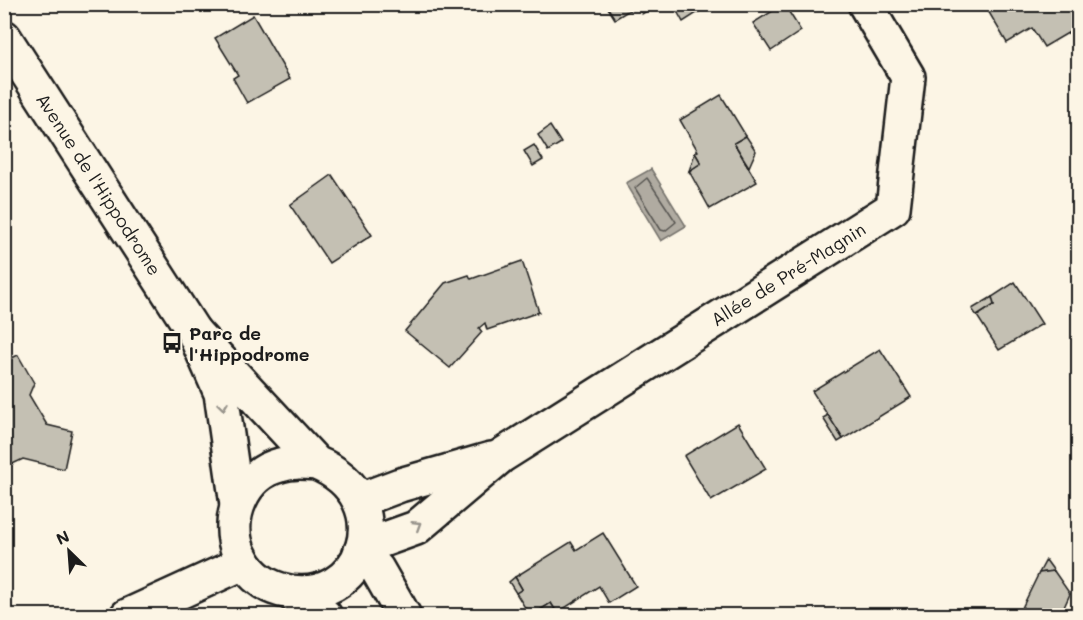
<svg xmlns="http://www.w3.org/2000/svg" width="1083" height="620" font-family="Mali,sans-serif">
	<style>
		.water { fill: #b0aba1; stroke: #75726c; stroke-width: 1.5 }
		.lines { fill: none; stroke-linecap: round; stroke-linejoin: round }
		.shore { stroke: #575551; stroke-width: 1.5 }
		.building { fill: #c4c0b3; stroke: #1c1c1c; stroke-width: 1.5 }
		.minor-casing { stroke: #1c1c1c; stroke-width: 38 }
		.major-casing { stroke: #1c1c1c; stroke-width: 38 }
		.minor { stroke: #fcf5e5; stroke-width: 33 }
		.major { stroke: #fcf5e5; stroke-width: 33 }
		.oneway { stroke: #97938b }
		.labels { text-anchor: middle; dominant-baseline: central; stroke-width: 4.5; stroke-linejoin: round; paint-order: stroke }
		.street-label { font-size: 18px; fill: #1c1c1c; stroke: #fcf5e5 }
		.poi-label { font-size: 18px; font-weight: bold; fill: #1c1c1c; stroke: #fcf5e5; text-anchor: start }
	</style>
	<rect width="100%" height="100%" fill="#fcf5e5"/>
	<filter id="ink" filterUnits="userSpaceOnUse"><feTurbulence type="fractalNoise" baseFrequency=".0167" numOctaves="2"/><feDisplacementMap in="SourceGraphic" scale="12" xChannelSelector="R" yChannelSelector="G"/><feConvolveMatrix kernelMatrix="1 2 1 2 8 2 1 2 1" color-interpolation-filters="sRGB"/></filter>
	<g filter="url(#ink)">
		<path class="water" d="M 651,169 L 686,226 L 661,241 L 626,183 Z"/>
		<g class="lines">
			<path class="shore" d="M 647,178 L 676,222 L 665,231 L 661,230 L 635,188 Z"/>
		</g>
		<g class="building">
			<path d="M 613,4 L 636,4 L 636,6 L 615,19 L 608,8 Z"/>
			<path d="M 636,4 L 658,4 L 642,14 Z"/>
			<path d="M 673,4 L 711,4 L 683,22 Z"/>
			<path d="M 784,4 L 801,31 L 771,51 L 753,23 Z"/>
			<path d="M 984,4 L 1073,4 L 1078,14 L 1078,27 L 1044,47 L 1032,28 L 1007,43 Z"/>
			<path d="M 253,15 L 290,79 L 247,103 L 233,78 L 238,75 L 215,38 Z"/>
			<path d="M 721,95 L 746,136 L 734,143 L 757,182 L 710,209 L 689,171 L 701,163 L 695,153 L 698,151 L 680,120 Z"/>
			<path d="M 550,126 L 561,143 L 548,151 L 538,135 Z"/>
			<path d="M 746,136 L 756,151 L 749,167 L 734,143 Z"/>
			<path d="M 534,145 L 543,160 L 533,166 L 524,151 Z"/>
			<path d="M 695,153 L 701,163 L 689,171 Z"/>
			<path d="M 332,175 L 372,235 L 329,263 L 290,205 Z"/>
			<path d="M 1078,210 L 1078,228 L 1072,225 Z"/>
			<path d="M 522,261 L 539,312 L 487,330 L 485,323 L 479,328 L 482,332 L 450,368 L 405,331 L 445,283 L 469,275 L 471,279 Z"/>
			<path d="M 1015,282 L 1042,324 L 999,350 L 977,316 L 994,305 L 992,297 Z"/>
			<path d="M 992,297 L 994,305 L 977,316 L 972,309 Z"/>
			<path d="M 880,349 L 911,397 L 843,439 L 812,391 Z"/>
			<path d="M 18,355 L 34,383 L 29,395 L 47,425 L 72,431 L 64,469 L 23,459 L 4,468 L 4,362 Z"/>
			<path d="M 828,415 L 843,439 L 838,442 L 823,418 Z"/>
			<path d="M 738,423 L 766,469 L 711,501 L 684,456 Z"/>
			<path d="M 603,533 L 636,586 L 609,603 L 599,586 L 557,613 L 551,603 L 530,616 L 516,593 L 522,589 L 515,577 L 571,542 L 576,550 Z"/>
			<path d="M 1046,560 L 1054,571 L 1039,573 Z"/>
			<path d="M 1054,571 L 1070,594 L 1060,616 L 1015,616 L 1020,612 L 1039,573 Z"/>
			<path d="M 515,577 L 522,589 L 516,593 L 509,582 Z"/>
			<path d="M 551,603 L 557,613 L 554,616 L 532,616 Z"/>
		</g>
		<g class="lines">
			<defs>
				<g id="minor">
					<path d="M 360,500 L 400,485 L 491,459"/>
					<path d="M 363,547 L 416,528 L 501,456 L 893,208 L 908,77 L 865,4"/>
					<path d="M 361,551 L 377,569 L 404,616"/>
					<path d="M 291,593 L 325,616"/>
				</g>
				<g id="major">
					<path d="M 4,37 L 194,332 L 221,393 L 237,505"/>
					<path d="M 194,332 L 316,463 C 404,499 363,612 281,590 C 262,585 247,571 239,553 C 224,519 243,474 280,465 C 292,461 303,462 316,463"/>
					<path d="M 127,616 L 243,563"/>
				</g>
			</defs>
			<use href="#minor" class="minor-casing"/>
			<use href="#major" class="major-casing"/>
			<use href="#minor" class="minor"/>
			<use href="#major" class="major"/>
		</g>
		<defs><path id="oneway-chevron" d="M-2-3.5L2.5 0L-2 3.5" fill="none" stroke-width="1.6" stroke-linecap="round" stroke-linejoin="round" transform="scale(1.5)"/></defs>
		<g class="oneway">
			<use href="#oneway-chevron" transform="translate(223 406) rotate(82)"/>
			<use href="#oneway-chevron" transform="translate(417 525) rotate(-32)"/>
		</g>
	</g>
	<defs>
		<symbol id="bus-bare" viewBox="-9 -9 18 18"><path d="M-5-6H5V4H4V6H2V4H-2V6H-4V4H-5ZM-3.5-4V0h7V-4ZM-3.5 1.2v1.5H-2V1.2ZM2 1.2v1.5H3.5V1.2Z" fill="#1c1c1c" stroke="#fcf5e5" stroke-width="2.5" paint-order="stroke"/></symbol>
	</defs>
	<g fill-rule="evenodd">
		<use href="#bus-bare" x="157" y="328" width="30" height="30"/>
	</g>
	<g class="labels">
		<g class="street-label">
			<text transform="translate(99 184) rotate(57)">Avenue de l'Hippodrome</text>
			<text transform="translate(788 274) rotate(-32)">Allée de Pré-Magnin</text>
		</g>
		<g class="poi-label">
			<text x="189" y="333">Parc de<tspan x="189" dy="21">l'Hippodrome</tspan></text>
		</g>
	</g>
	<rect width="1083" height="620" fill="none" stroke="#fcf5e5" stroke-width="24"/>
	<rect x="12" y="12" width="1059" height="596" fill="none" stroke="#1c1c1c" stroke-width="2" filter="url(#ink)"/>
	<g transform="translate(69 551) rotate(335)" stroke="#fcf5e5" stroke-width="4.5" paint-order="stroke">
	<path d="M0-4.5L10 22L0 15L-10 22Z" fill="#1c1c1c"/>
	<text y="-9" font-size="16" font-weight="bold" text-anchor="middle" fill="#1c1c1c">N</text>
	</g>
</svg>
